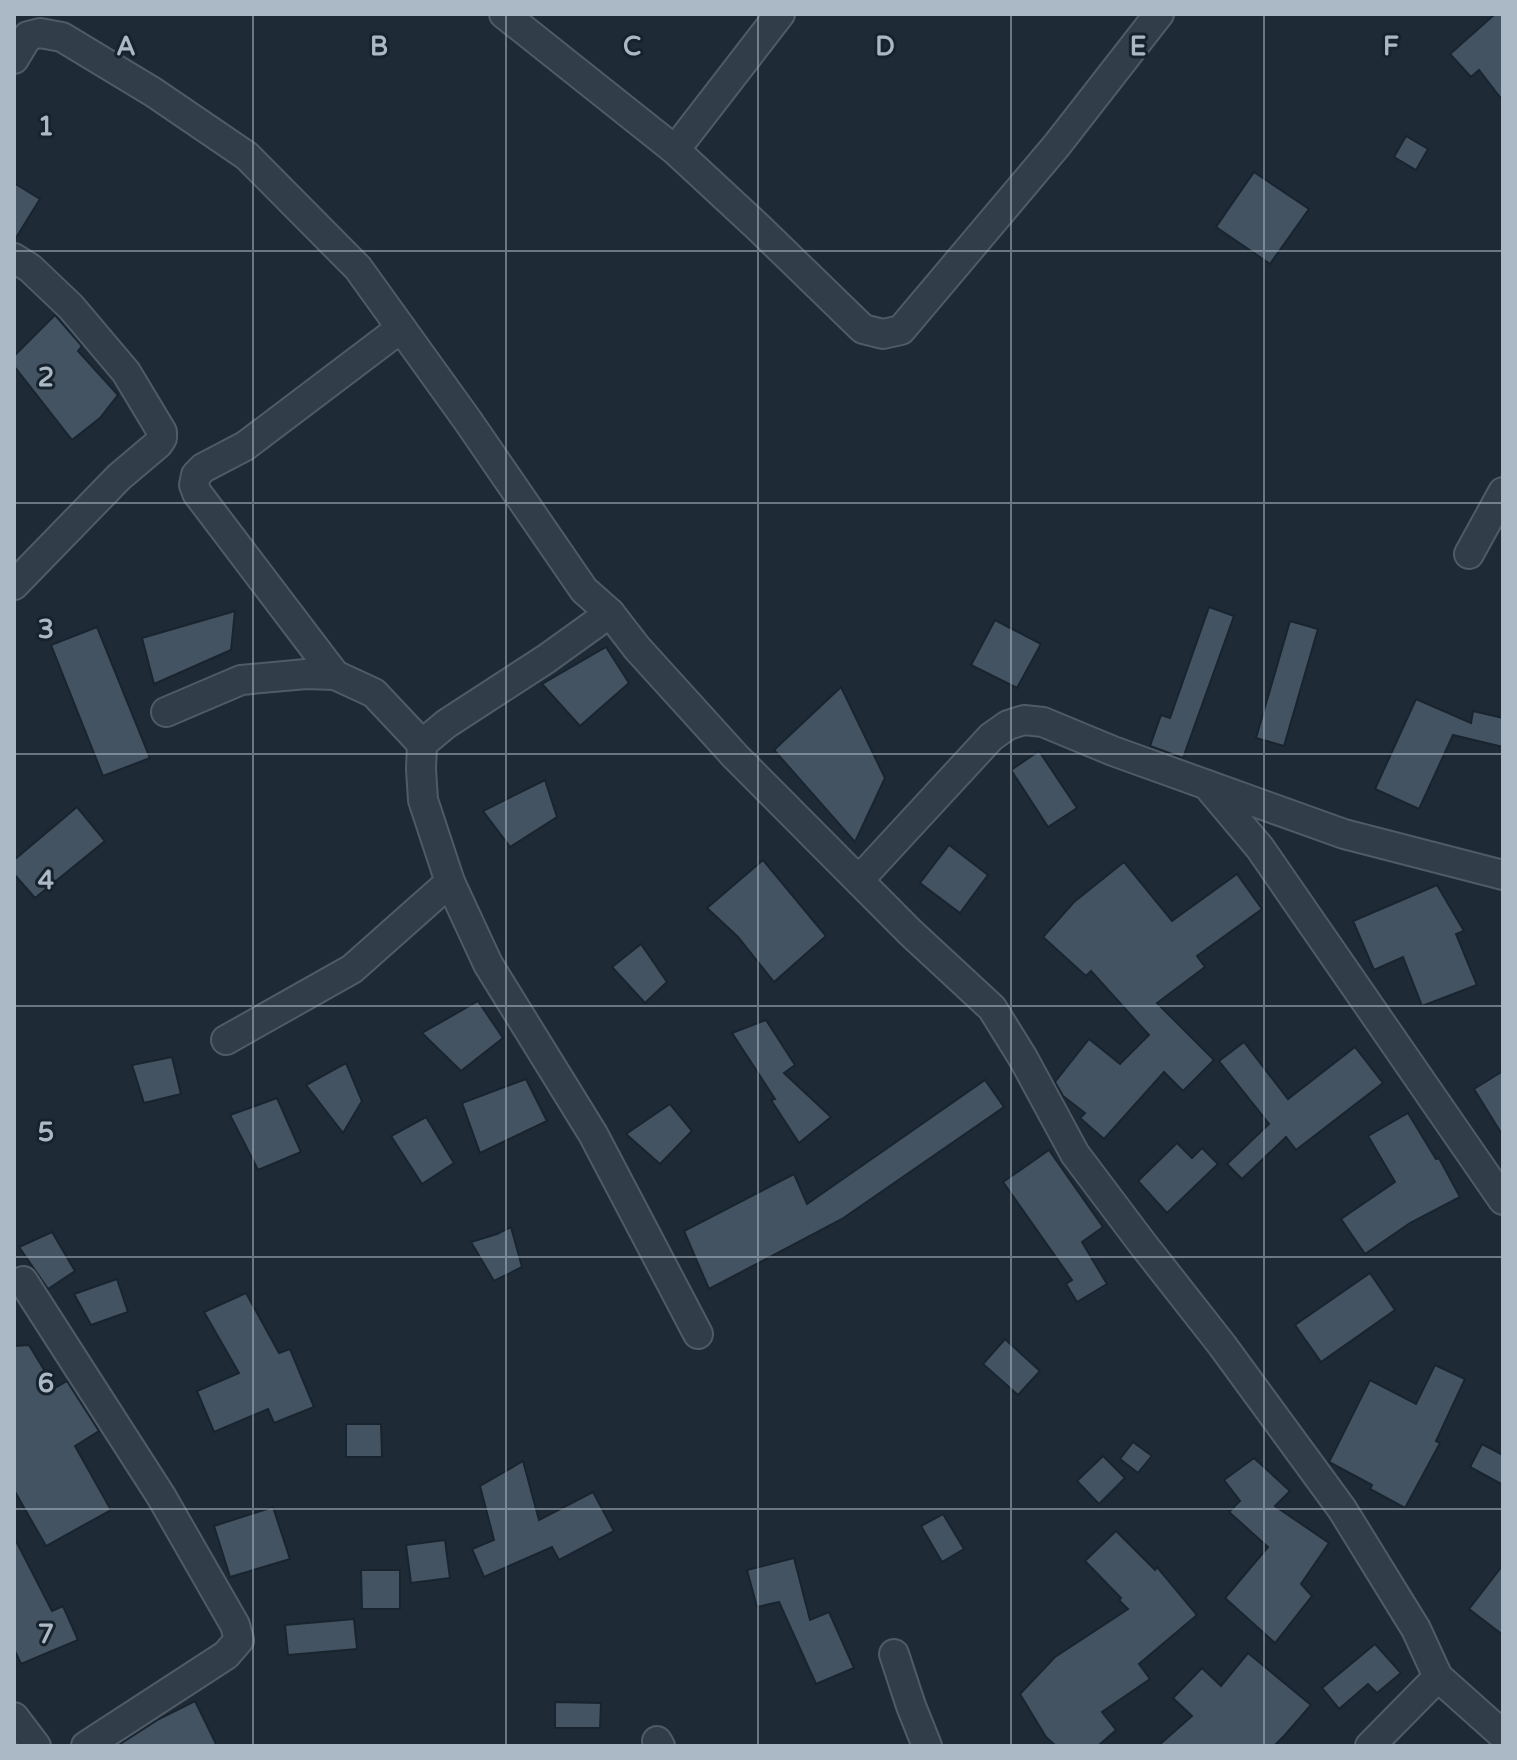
<svg xmlns="http://www.w3.org/2000/svg" width="1517" height="1760" font-family="'Varela Round',sans-serif">
	<style>
		.building { fill: #435362; stroke: #19242e; stroke-width: 2 }
		.lines { fill: none; stroke-linecap: round; stroke-linejoin: round }
		.minor-casing { stroke: #4f5b66; stroke-width: 32 }
		.minor { stroke: #313d48; stroke-width: 28 }
		.grid { fill: none; stroke: #abb8c5; stroke-width: 2; stroke-opacity: 0.55 }
		.grid-label { font-size: 26px; text-anchor: middle; font-weight: bold; fill: #abb8c5; stroke: #17222c; stroke-width: 6; stroke-linejoin: round; paint-order: stroke }
	</style>
	<rect width="100%" height="100%" fill="#1e2b37"/>
	<g class="building">
		<path d="M 1495,14 L 1503,14 L 1503,101 L 1479,70 L 1471,77 L 1450,54 Z"/>
		<path d="M 1406,136 L 1428,149 L 1416,170 L 1394,157 Z"/>
		<path d="M 1254,172 L 1309,209 L 1270,264 L 1216,227 Z"/>
		<path d="M 14,183 L 40,199 L 14,241 Z"/>
		<path d="M 55,315 L 82,346 L 78,351 L 118,395 L 100,418 L 72,440 L 14,366 L 14,356 Z"/>
		<path d="M 1209,607 L 1234,616 L 1183,758 L 1150,746 L 1161,715 L 1170,718 Z"/>
		<path d="M 235,611 L 231,650 L 154,684 L 142,638 Z"/>
		<path d="M 995,620 L 1041,644 L 1017,688 L 971,665 Z"/>
		<path d="M 1290,621 L 1318,629 L 1284,746 L 1256,738 Z"/>
		<path d="M 97,627 L 150,758 L 103,776 L 51,645 Z"/>
		<path d="M 606,647 L 629,683 L 580,726 L 542,684 Z"/>
		<path d="M 841,687 L 885,778 L 855,842 L 774,750 Z"/>
		<path d="M 1416,699 L 1471,723 L 1473,711 L 1503,718 L 1503,747 L 1453,735 L 1419,809 L 1375,789 Z"/>
		<path d="M 1039,751 L 1077,808 L 1048,827 L 1011,770 Z"/>
		<path d="M 545,780 L 557,817 L 510,847 L 483,811 Z"/>
		<path d="M 77,807 L 105,841 L 35,898 L 14,874 L 14,860 Z"/>
		<path d="M 949,845 L 988,875 L 960,913 L 920,883 Z"/>
		<path d="M 763,860 L 826,936 L 774,982 L 738,937 L 707,908 Z"/>
		<path d="M 1124,862 L 1172,921 L 1237,874 L 1262,909 L 1197,956 L 1205,967 L 1157,1003 L 1214,1060 L 1183,1091 L 1164,1072 L 1104,1139 L 1080,1118 L 1085,1113 L 1063,1096 L 1055,1082 L 1089,1039 L 1120,1064 L 1149,1035 L 1091,971 L 1086,976 L 1043,937 L 1074,902 Z"/>
		<path d="M 1437,885 L 1464,931 L 1456,934 L 1477,985 L 1422,1006 L 1403,957 L 1374,970 L 1353,921 Z"/>
		<path d="M 641,944 L 667,982 L 645,1003 L 612,967 Z"/>
		<path d="M 478,1001 L 503,1038 L 461,1071 L 422,1033 Z"/>
		<path d="M 766,1020 L 795,1065 L 784,1073 L 831,1117 L 799,1143 L 771,1100 L 775,1099 L 732,1033 Z"/>
		<path d="M 1244,1042 L 1288,1099 L 1355,1047 L 1383,1083 L 1296,1150 L 1286,1137 L 1242,1179 L 1227,1164 L 1269,1124 L 1219,1061 Z"/>
		<path d="M 172,1057 L 181,1094 L 144,1103 L 132,1065 Z"/>
		<path d="M 346,1063 L 362,1101 L 343,1133 L 306,1085 Z"/>
		<path d="M 1503,1071 L 1503,1136 L 1474,1089 Z"/>
		<path d="M 526,1079 L 547,1121 L 480,1153 L 462,1103 Z"/>
		<path d="M 985,1080 L 1004,1107 L 842,1219 L 709,1289 L 684,1231 L 794,1174 L 807,1204 Z"/>
		<path d="M 277,1098 L 301,1152 L 258,1170 L 230,1115 Z"/>
		<path d="M 670,1104 L 692,1131 L 660,1164 L 626,1134 Z"/>
		<path d="M 1408,1113 L 1436,1159 L 1439,1158 L 1460,1197 L 1410,1223 L 1365,1254 L 1341,1219 L 1395,1182 L 1368,1136 Z"/>
		<path d="M 426,1117 L 454,1163 L 422,1184 L 391,1136 Z"/>
		<path d="M 1177,1143 L 1192,1158 L 1202,1148 L 1218,1164 L 1167,1213 L 1138,1181 Z"/>
		<path d="M 1049,1150 L 1103,1227 L 1082,1242 L 1107,1284 L 1077,1302 L 1066,1284 L 1072,1280 L 1003,1182 Z"/>
		<path d="M 511,1227 L 522,1267 L 494,1281 L 471,1242 L 497,1234 Z"/>
		<path d="M 52,1232 L 75,1271 L 48,1289 L 19,1247 Z"/>
		<path d="M 1370,1273 L 1395,1310 L 1321,1362 L 1295,1325 Z"/>
		<path d="M 117,1279 L 128,1312 L 91,1325 L 74,1294 Z"/>
		<path d="M 246,1293 L 279,1353 L 290,1349 L 314,1407 L 274,1423 L 268,1409 L 214,1432 L 197,1391 L 239,1373 L 204,1312 Z"/>
		<path d="M 1005,1339 L 1040,1371 L 1018,1395 L 983,1364 Z"/>
		<path d="M 29,1345 L 55,1388 L 67,1381 L 99,1431 L 75,1446 L 111,1510 L 46,1546 L 14,1490 L 14,1346 Z"/>
		<path d="M 1435,1365 L 1465,1379 L 1436,1441 L 1440,1443 L 1405,1508 L 1370,1489 L 1372,1485 L 1329,1462 L 1370,1380 L 1416,1404 Z"/>
		<path d="M 346,1424 L 381,1424 L 382,1457 L 346,1457 Z"/>
		<path d="M 1133,1442 L 1152,1456 L 1138,1473 L 1120,1459 Z"/>
		<path d="M 1482,1444 L 1503,1455 L 1503,1485 L 1470,1467 Z"/>
		<path d="M 1103,1456 L 1125,1478 L 1099,1504 L 1077,1481 Z"/>
		<path d="M 1254,1458 L 1290,1491 L 1275,1506 L 1329,1543 L 1301,1584 L 1312,1596 L 1275,1643 L 1225,1598 L 1268,1547 L 1229,1512 L 1240,1501 L 1224,1480 Z"/>
		<path d="M 523,1461 L 539,1520 L 593,1492 L 614,1531 L 559,1560 L 552,1547 L 484,1577 L 472,1549 L 494,1540 L 480,1486 Z"/>
		<path d="M 273,1507 L 290,1559 L 230,1577 L 214,1526 Z"/>
		<path d="M 943,1514 L 964,1549 L 942,1562 L 921,1526 Z"/>
		<path d="M 1116,1531 L 1155,1570 L 1157,1567 L 1197,1615 L 1139,1664 L 1150,1679 L 1102,1712 L 1116,1730 L 1098,1746 L 1056,1746 L 1046,1737 L 1020,1694 L 1055,1657 L 1128,1609 L 1119,1600 L 1121,1598 L 1085,1561 Z"/>
		<path d="M 14,1537 L 52,1611 L 63,1606 L 78,1640 L 21,1664 L 14,1649 Z"/>
		<path d="M 445,1540 L 450,1578 L 411,1583 L 406,1545 Z"/>
		<path d="M 794,1558 L 810,1620 L 829,1612 L 854,1668 L 816,1684 L 779,1602 L 757,1607 L 747,1570 Z"/>
		<path d="M 1503,1565 L 1503,1635 L 1469,1609 Z"/>
		<path d="M 361,1570 L 400,1570 L 400,1609 L 362,1609 Z"/>
		<path d="M 354,1619 L 357,1649 L 288,1655 L 285,1625 Z"/>
		<path d="M 1375,1644 L 1401,1673 L 1377,1693 L 1368,1684 L 1339,1709 L 1322,1688 Z"/>
		<path d="M 1248,1653 L 1311,1705 L 1284,1736 L 1274,1746 L 1158,1746 L 1192,1716 L 1173,1698 L 1202,1668 L 1221,1686 Z"/>
		<path d="M 195,1701 L 217,1746 L 117,1746 L 159,1719 Z"/>
		<path d="M 555,1702 L 601,1703 L 600,1728 L 555,1728 Z"/>
	</g>
	<g class="lines">
		<defs>
			<g id="minor">
				<path d="M 504,14 L 675,150 L 759,228 L 863,329 L 883,334 L 901,330 L 1057,145 L 1159,14"/>
				<path d="M 14,59 L 28,36 L 40,33 L 62,37 L 153,92 L 247,156 L 358,268 L 468,421 L 584,590 L 610,613 L 637,648 L 735,756 L 911,933 L 992,1008 L 1023,1058 L 1075,1154 L 1142,1243 L 1222,1345 L 1342,1509 L 1416,1629 L 1438,1677 L 1503,1735"/>
				<path d="M 675,150 L 780,14"/>
				<path d="M 14,258 L 30,268 L 71,307 L 126,372 L 162,432 L 162,438 L 158,444 L 119,477 L 14,585"/>
				<path d="M 1469,554 L 1503,492"/>
				<path d="M 610,613 L 546,659 L 446,724 L 422,744 L 421,769 L 423,800 L 450,882 L 488,964 L 593,1134 L 698,1334"/>
				<path d="M 335,675 L 197,493 L 194,485 L 196,475 L 203,468 L 245,446 L 401,328"/>
				<path d="M 166,712 L 241,680 L 306,674 L 335,675 L 374,693 L 422,744"/>
				<path d="M 1207,785 L 1260,848 L 1503,1200"/>
				<path d="M 859,880 L 991,737 L 1008,725 L 1024,720 L 1043,722 L 1113,751 L 1344,834 L 1503,875"/>
				<path d="M 226,1040 L 352,969 L 450,882"/>
				<path d="M 23,1281 L 161,1496 L 235,1625 L 239,1640 L 226,1655 L 86,1746"/>
				<path d="M 894,1654 L 911,1706 L 927,1746"/>
				<path d="M 14,1717 L 36,1746"/>
				<path d="M 657,1741 L 660,1746"/>
				<path d="M 1370,1746 L 1438,1677"/>
			</g>
		</defs>
		<use href="#minor" class="minor-casing"/>
		<use href="#minor" class="minor"/>
	</g>
	<path class="grid" d="M 253,14 L 253,1746M 506,14 L 506,1746M 758,14 L 758,1746M 1011,14 L 1011,1746M 1264,14 L 1264,1746M 14,251 L 1503,251M 14,503 L 1503,503M 14,754 L 1503,754M 14,1006 L 1503,1006M 14,1257 L 1503,1257M 14,1509 L 1503,1509"/>
	<g class="grid-label">
		<text x="126" y="55">A</text>
		<text x="379" y="55">B</text>
		<text x="632" y="55">C</text>
		<text x="885" y="55">D</text>
		<text x="1138" y="55">E</text>
		<text x="1391" y="55">F</text>
		<text x="46" y="135">1</text>
		<text x="46" y="386">2</text>
		<text x="46" y="638">3</text>
		<text x="46" y="889">4</text>
		<text x="46" y="1141">5</text>
		<text x="46" y="1392">6</text>
		<text x="46" y="1643">7</text>
	</g>
	<rect width="1517" height="1760" fill="none" stroke="#abb8c5" stroke-width="32"/>
</svg>
